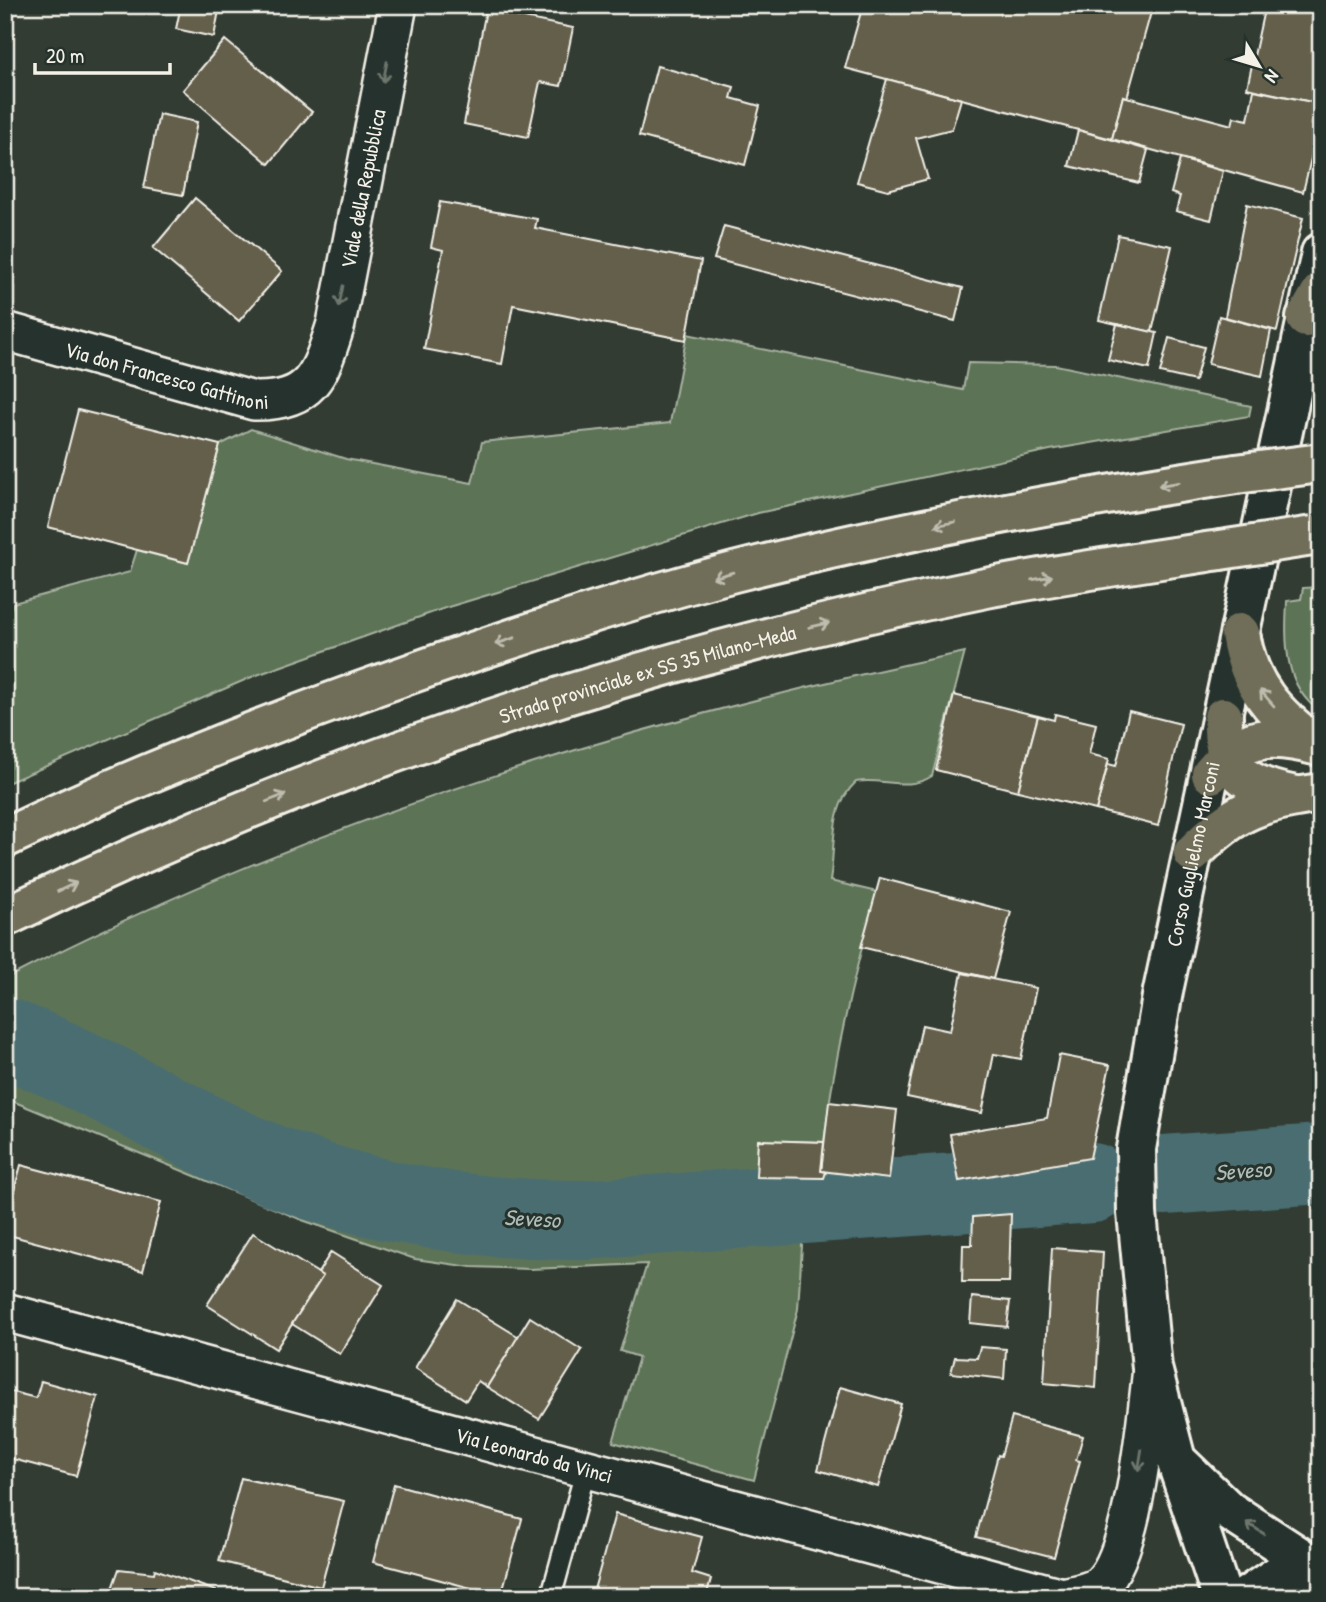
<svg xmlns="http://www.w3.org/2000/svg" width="1326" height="1602" font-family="'Patrick Hand',sans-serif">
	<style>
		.green { fill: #5c7357; stroke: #a8b2a0; stroke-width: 2 }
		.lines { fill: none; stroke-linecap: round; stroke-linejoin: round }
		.river { stroke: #4a6d71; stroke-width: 80 }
		.building { fill: #635e4c; stroke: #f4f1e8; stroke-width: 2 }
		.service-casing { stroke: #f4f1e8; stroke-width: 24 }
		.minor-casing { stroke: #f4f1e8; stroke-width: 42 }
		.tertiary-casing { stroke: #f4f1e8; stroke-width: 44 }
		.trunk-casing { stroke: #f4f1e8; stroke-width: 44 }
		.service { stroke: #26332d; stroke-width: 19 }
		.minor { stroke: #26332d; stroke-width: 37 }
		.tertiary { stroke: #26332d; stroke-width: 38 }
		.trunk { stroke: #706e59; stroke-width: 38 }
		.trunk-bridge-casing { stroke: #f4f1e8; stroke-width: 44; stroke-linecap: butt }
		.trunk-bridge { stroke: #706e59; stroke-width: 38 }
		.oneway { stroke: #6e766e }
		.oneway2 { stroke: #bfbdaf }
		.labels { text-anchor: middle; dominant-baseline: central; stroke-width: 6; stroke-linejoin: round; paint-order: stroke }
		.street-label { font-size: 21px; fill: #f4f1e8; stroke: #26332d }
		.water-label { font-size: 23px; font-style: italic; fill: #b0bcb8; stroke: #26332d }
	</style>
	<rect width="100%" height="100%" fill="#323c33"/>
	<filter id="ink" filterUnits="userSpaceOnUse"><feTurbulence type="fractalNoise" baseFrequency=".0143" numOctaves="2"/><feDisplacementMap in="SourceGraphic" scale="14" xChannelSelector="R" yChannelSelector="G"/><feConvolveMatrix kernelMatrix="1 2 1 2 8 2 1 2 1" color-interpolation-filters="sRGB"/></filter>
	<g filter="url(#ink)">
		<g class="green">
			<path d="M 687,334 L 963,390 L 968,363 L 1056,365 L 1251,406 L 1249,416 L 1050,450 L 758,513 L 445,608 L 254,676 L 5,784 L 5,626 L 13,603 L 130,572 L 137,550 L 188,563 L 220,445 L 251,429 L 346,459 L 472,483 L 482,442 L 670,423 Z"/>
			<path d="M 1321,587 L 1321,712 C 1283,687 1285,640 1287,601 L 1301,599 L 1303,588 Z"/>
			<path d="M 965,652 L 932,776 C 908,792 881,777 856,782 C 828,808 836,847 830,881 L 877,892 C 854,973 834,1057 824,1142 L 758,1140 L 756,1177 C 719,1203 670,1190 627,1191 C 579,1192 527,1201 479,1195 C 383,1185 284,1151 197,1109 C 162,1091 130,1069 96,1051 C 66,1035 35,1023 5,1007 L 5,979 C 305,823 634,720 965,652 Z"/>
			<path d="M 5,1065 L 312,1194 L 365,1214 L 448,1236 L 539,1242 L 803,1230 L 798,1309 L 754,1480 L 613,1442 L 639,1357 L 620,1351 L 647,1264 L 530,1269 L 471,1267 L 415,1259 L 302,1220 L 5,1098 Z"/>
		</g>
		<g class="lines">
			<g class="river">
				<path d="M 5,1038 C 84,1066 155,1111 231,1147 C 338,1199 464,1221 583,1220 L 1092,1183"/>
				<path d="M 1164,1175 L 1321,1164"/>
			</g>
		</g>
		<g class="building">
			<path d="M 181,5 L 220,5 L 214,37 L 176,29 Z"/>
			<path d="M 863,5 L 1153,5 L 1127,98 L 1123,96 L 1112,139 L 845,68 Z"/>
			<path d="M 1265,5 L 1321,5 L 1321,83 L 1316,103 L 1247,88 Z"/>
			<path d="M 486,10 L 573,28 L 561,86 L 540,82 L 528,137 L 464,124 Z"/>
			<path d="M 225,40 L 312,112 L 269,164 L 183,90 Z"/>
			<path d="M 657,66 L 734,87 L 731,98 L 760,106 L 745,165 L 639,136 Z"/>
			<path d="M 887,79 L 961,99 L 952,129 L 916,138 L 928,179 L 888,190 L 857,182 Z"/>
			<path d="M 1254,90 L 1321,104 L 1321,117 L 1303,192 L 1112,139 L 1123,96 L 1232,125 L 1234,117 L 1248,120 Z"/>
			<path d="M 159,114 L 197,122 L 183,195 L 144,188 Z"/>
			<path d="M 1078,130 L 1148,150 L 1139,183 L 1069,166 Z"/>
			<path d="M 1180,159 L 1223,171 L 1211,220 L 1176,211 L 1180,196 L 1171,193 Z"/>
			<path d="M 195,198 L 282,271 L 239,321 L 153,248 Z"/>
			<path d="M 440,202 L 537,219 L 535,228 L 701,261 L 686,340 L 513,305 L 502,364 L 424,349 L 443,250 L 431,247 Z"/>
			<path d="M 1247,204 L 1303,218 L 1277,331 L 1225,317 Z"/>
			<path d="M 724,226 L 963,288 L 955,321 L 714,259 Z"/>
			<path d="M 1118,235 L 1172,246 L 1152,332 L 1099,320 Z"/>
			<path d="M 1219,316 L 1271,330 L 1262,376 L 1208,364 Z"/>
			<path d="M 1117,324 L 1157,333 L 1149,369 L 1108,360 Z"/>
			<path d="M 1169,338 L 1204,347 L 1195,381 L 1160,373 Z"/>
			<path d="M 78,410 L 220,445 L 188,563 L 48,527 Z"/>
			<path d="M 954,695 L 1038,716 L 1018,791 L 936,770 Z"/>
			<path d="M 1129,711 L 1181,724 L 1158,826 L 1096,810 L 1108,764 L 1116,766 Z"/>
			<path d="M 1055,714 L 1096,724 L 1089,754 L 1109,759 L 1096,810 L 1018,791 L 1038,716 L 1054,720 Z"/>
			<path d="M 880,878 L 1011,912 L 993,979 L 861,947 Z"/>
			<path d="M 962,973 L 1036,988 L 1021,1059 L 994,1054 L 982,1113 L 907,1097 L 922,1025 L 950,1031 Z"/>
			<path d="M 1059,1055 L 1110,1065 L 1090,1158 L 959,1181 L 950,1134 L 1047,1118 Z"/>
			<path d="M 829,1102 L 897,1110 L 889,1179 L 821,1171 Z"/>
			<path d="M 758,1140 L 824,1142 L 821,1171 L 826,1172 L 824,1178 L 756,1177 Z"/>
			<path d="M 21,1165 L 161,1202 L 143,1271 L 5,1234 L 5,1223 Z"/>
			<path d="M 1011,1214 L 1009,1282 L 962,1282 L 963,1245 L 972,1245 L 973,1217 Z"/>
			<path d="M 253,1233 L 323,1276 L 276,1349 L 207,1305 Z"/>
			<path d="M 1052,1248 L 1103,1252 L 1096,1388 L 1044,1383 Z"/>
			<path d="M 331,1252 L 383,1285 L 340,1354 L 292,1324 L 323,1276 L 318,1273 Z"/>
			<path d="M 972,1297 L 1010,1301 L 1007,1327 L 970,1323 Z"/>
			<path d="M 457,1299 L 519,1337 L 487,1387 L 478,1381 L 466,1400 L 415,1368 Z"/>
			<path d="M 530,1317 L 582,1350 L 539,1419 L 487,1387 Z"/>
			<path d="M 980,1347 L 1006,1349 L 1004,1379 L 951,1373 L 955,1357 L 977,1358 Z"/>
			<path d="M 41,1381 L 98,1397 L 76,1476 L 5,1457 L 5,1390 L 36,1398 Z"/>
			<path d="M 840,1387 L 901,1404 L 878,1487 L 818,1470 Z"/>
			<path d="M 1012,1417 L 1083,1436 L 1076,1460 L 1080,1461 L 1054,1557 L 976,1537 L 998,1455 L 1001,1456 Z"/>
			<path d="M 241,1478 L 344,1501 L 321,1587 L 219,1561 Z"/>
			<path d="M 394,1484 L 522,1519 L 501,1596 L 373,1562 Z"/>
			<path d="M 615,1514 L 702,1537 L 692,1573 L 711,1579 L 706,1597 L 592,1597 Z"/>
			<path d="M 119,1569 L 154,1573 L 155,1569 L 216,1591 L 217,1597 L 109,1597 Z"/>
			<path d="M 937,1588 L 953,1592 L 952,1597 L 934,1597 Z"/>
		</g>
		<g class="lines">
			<defs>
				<path id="service" d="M 551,1597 L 586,1469"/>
				<g id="minor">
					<path id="s1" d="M 5,331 L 254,401 C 313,402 320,374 336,324 L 398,5"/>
					<path id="s2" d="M 5,1312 L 1062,1597"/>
					<path d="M 1062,1597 C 1075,1594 1093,1592 1102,1583 C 1135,1550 1146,1417 1152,1369"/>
				</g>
				<g id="tertiary">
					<path d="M 1181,1465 L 1229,1511 L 1312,1565"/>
					<path id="s3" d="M 1222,1597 L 1176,1460 L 1152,1368 L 1137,1213 L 1136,1149 L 1163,991 L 1321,253"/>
					<path d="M 1246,1597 L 1280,1574 L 1321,1565"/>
				</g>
				<g id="trunk">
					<path d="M 1306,318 L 1321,292"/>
					<path d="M 1240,633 C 1248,685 1274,714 1316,745"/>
					<path d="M 1223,717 C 1220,772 1246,786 1296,796"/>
					<path d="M 1211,774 C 1245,734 1269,733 1319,746"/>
					<path d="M 5,838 C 134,776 267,724 401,677 C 511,638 622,601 734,572 C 900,530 1067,500 1236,474"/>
					<path d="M 1193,853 C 1236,808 1261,802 1321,793"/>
					<path id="s4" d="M 5,917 C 316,766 647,656 986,588 C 1064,573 1142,562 1220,550"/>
				</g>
			</defs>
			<use href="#service" class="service-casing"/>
			<use href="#minor" class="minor-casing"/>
			<use href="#tertiary" class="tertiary-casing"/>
			<use href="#trunk" class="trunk-casing"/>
			<use href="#service" class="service"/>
			<use href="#minor" class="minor"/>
			<use href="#tertiary" class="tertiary"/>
			<use href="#trunk" class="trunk"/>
			<defs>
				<g id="trunk-bridge">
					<path d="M 1236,474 L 1321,463"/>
					<path d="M 1220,550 L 1313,536"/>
				</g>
			</defs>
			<use href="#trunk-bridge" class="trunk-bridge-casing"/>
			<use href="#trunk-bridge" class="trunk-bridge"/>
		</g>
		<defs><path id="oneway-shaft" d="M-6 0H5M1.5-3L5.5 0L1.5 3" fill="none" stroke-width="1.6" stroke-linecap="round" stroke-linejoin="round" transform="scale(1.75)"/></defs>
		<g class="oneway">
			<use href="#oneway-shaft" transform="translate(385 72) rotate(101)"/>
			<use href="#oneway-shaft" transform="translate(341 296) rotate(101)"/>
			<use href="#oneway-shaft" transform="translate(1140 1460) rotate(99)"/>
			<use href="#oneway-shaft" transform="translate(1255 1528) rotate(-147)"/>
		</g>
		<g class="oneway2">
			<use href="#oneway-shaft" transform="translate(1169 484) rotate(171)"/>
			<use href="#oneway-shaft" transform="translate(945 524) rotate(169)"/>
			<use href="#oneway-shaft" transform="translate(723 575) rotate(164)"/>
			<use href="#oneway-shaft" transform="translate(1042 578) rotate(-10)"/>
			<use href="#oneway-shaft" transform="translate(819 625) rotate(-13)"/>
			<use href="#oneway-shaft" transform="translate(505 641) rotate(161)"/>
			<use href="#oneway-shaft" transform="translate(1267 698) rotate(-131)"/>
			<use href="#oneway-shaft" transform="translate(276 798) rotate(-21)"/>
			<use href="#oneway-shaft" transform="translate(67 887) rotate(-25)"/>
		</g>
	</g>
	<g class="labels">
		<g class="street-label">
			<text stroke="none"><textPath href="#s1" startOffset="522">Viale della Repubblica</textPath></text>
			<text stroke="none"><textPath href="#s1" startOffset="168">Via don Francesco Gattinoni</textPath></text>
			<text stroke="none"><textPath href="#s4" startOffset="688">Strada provinciale ex SS 35 Milano-Meda</textPath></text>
			<text stroke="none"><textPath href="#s3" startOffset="760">Corso Guglielmo Marconi</textPath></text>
			<text stroke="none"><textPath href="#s2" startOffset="548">Via Leonardo da Vinci</textPath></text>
		</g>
		<g class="water-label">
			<text transform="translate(1243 1170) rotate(-4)">Seveso</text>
			<text transform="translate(532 1218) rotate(3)">Seveso</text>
		</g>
	</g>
	<rect width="1326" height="1602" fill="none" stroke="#26332d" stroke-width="28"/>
	<rect x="14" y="14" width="1298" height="1574" fill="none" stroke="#f4f1e8" stroke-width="2.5" filter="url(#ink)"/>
	<g transform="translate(1259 66) rotate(128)" stroke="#26332d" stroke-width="5" paint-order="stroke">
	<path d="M0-5L12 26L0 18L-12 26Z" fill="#f4f1e8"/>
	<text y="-10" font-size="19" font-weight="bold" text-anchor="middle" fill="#f4f1e8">N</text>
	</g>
	<path d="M35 63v10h135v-10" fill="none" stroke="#f4f1e8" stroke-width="3.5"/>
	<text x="46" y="63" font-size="21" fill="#f4f1e8" stroke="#26332d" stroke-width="5" paint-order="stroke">20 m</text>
</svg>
